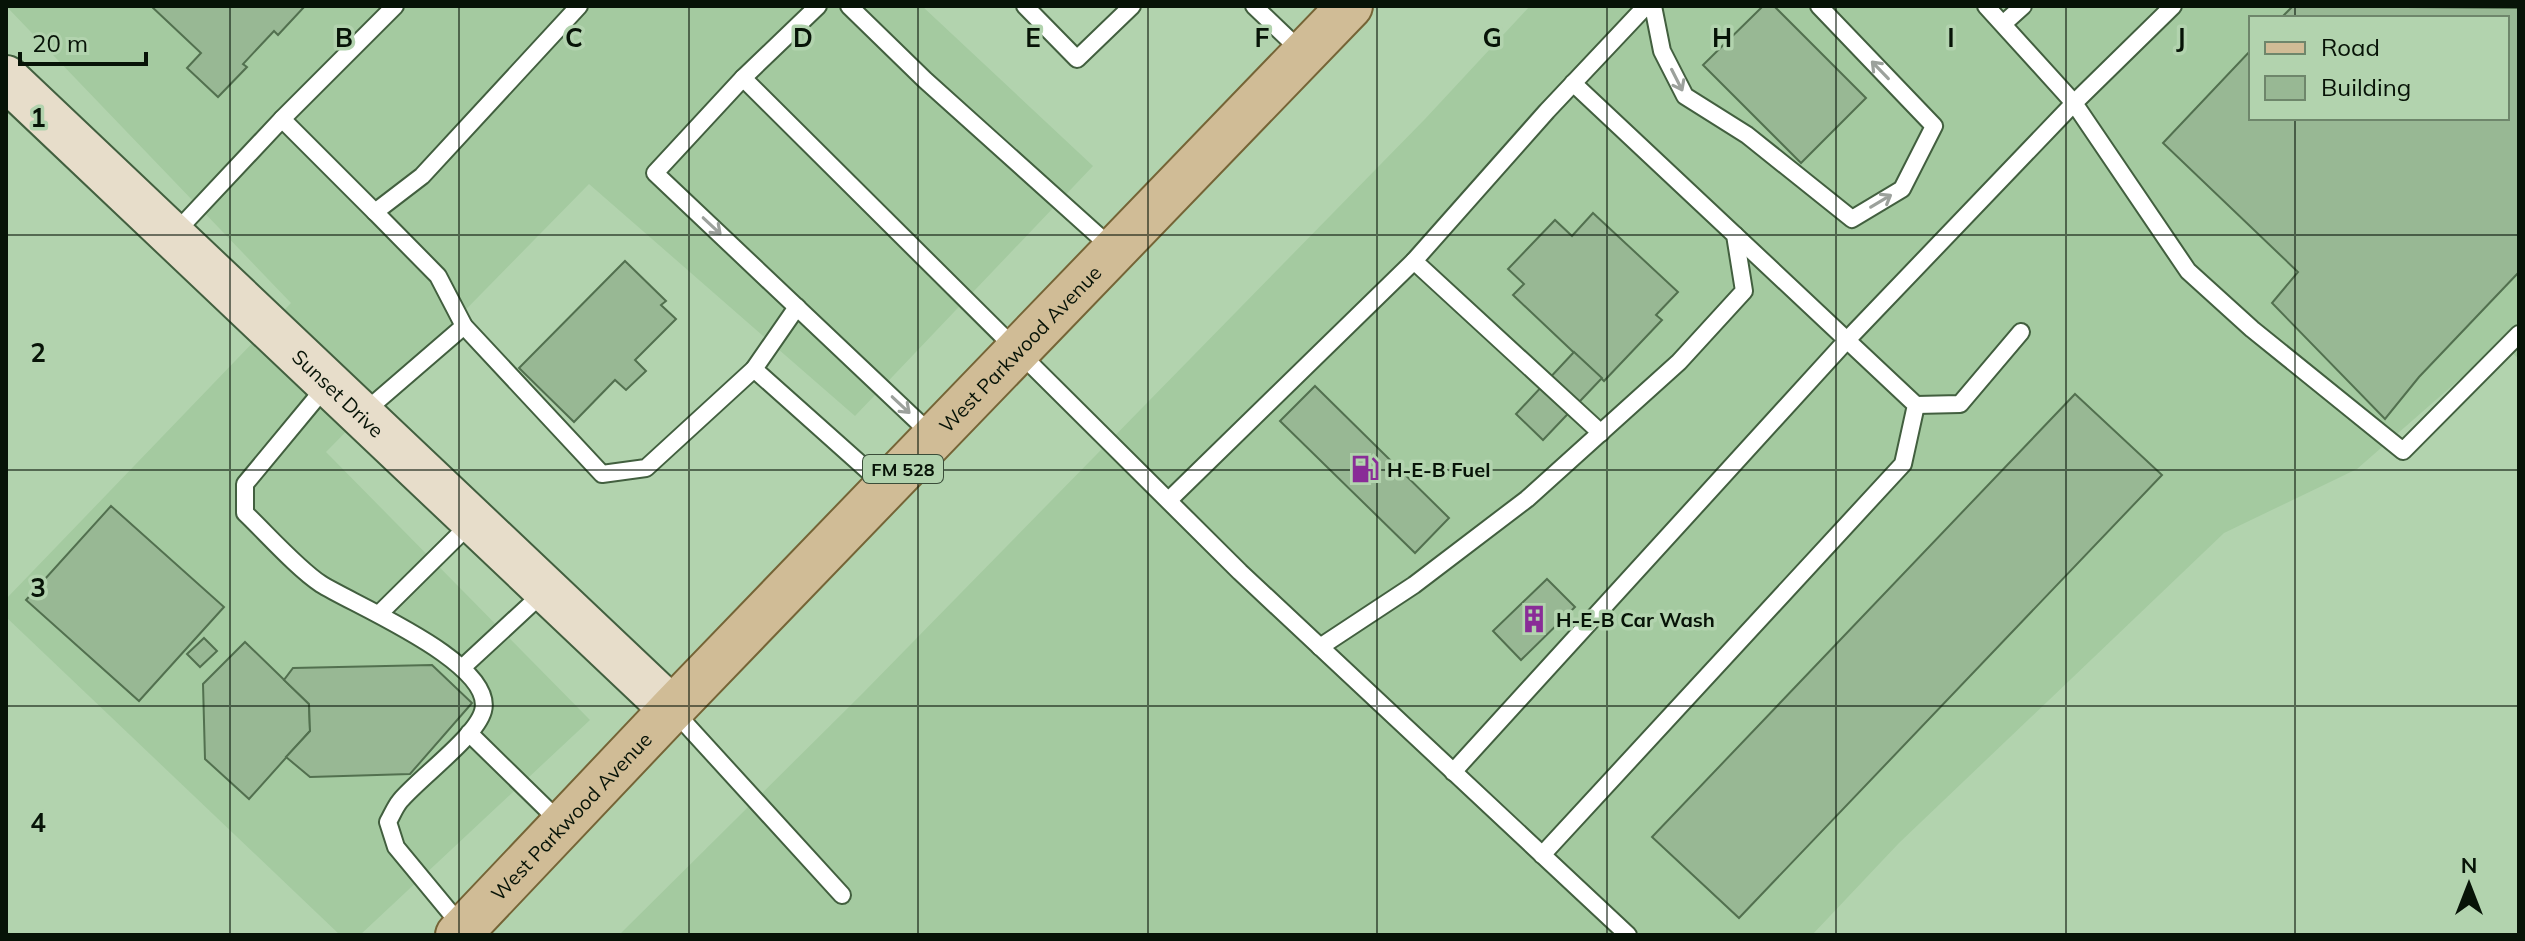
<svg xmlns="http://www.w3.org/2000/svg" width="2525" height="941" font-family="Mulish,sans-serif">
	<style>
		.built { fill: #a4caa0; fill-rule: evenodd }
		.building { fill: #98b894; stroke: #52704f; stroke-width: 2 }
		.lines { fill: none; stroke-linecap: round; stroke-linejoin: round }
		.lane-casing { stroke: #425f3f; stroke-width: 20 }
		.secondary-casing { stroke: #425f3f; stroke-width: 48 }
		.primary-casing { stroke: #756436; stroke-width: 48 }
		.lane { stroke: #fff; stroke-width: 16 }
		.secondary { stroke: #e7ddca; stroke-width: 44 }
		.primary { stroke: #d0bc96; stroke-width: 44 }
		.oneway { stroke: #9ca19c }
		.grid { fill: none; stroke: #071307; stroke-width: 2; stroke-opacity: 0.55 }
		.labels { text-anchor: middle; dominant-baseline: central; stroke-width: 7; stroke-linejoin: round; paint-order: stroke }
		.shield { fill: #b2d3ae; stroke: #3a4d39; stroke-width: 2 }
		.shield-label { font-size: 18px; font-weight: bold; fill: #071307 }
		.street-label { font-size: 20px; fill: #071307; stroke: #b2d3ae }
		.poi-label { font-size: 20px; font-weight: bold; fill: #071307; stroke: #b2d3ae; text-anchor: start }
		.grid-label { font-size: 26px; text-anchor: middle; font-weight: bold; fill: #071307; stroke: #b2d3ae; stroke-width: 7; stroke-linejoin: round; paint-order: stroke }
	</style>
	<rect width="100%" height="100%" fill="#b2d3ae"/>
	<g class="built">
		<path d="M 6,6 L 922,6 L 1093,166 L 855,416 L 589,184 L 326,452 L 590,720 L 360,935 L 340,935 L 6,617 L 6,599 L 291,303 Z"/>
		<path d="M 1530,6 L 2519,6 L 2519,359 L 2501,343 L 2357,469 L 2224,533 L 1899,843 L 1812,935 L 619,935 L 861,695 L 1425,119 ZM 2251,18 L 2507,18 L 2507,118 L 2251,118 Z"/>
	</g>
	<g class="building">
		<path d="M 151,6 L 305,6 L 278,35 L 274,31 L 243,64 L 247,67 L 218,97 L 187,68 L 201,53 Z"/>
		<path d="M 1763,6 L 1774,6 L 1866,98 L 1801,163 L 1703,65 Z"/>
		<path d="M 2293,6 L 2519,8 L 2519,272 L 2419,377 L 2385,419 L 2272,303 L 2298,272 L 2163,143 L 2251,50 L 2251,118 L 2507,118 L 2507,18 L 2281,18 Z"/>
		<path d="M 1593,213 L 1678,292 L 1656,315 L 1662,320 L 1604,381 L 1513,295 L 1524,284 L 1508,269 L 1555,220 L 1572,236 Z"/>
		<path d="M 625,261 L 666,301 L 661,305 L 676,319 L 635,360 L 646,371 L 626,390 L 615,380 L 574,422 L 519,368 Z"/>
		<path d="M 1574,352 L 1602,378 L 1543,440 L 1516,414 Z"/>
		<path d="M 1315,386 L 1449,518 L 1415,553 L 1280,421 Z"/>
		<path d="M 2075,394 L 2162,475 L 1739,918 L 1652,837 Z"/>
		<path d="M 111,506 L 224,607 L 139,701 L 26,600 Z"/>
		<path d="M 1547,579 L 1575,607 L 1521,660 L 1493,631 Z"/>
		<path d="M 204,638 L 217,651 L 200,667 L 187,654 Z"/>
		<path d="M 245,642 L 309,704 L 310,731 L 249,799 L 205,759 L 203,684 Z"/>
		<path d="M 432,665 L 472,703 L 410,774 L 310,777 L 286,757 L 310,731 L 309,704 L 284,680 L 293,668 Z"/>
	</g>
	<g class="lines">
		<defs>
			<g id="lane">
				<path d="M 818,6 L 743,78 L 655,173 L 933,436"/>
				<path d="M 849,6 L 925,80 L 1113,249"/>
				<path d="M 1025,6 L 1077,59 L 1132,6"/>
				<path d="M 1254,6 L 1302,52"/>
				<path d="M 1653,6 L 1662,51 L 1685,96 L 1747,135 L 1852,219 L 1902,189 L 1934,126 L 1819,6"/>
				<path d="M 2173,6 L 2074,103 L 2188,271 L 2252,329 L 2403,451 L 2519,334"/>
				<path d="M 2003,24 L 2023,6"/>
				<path d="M 743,78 L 1240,572 L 1628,935"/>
				<path d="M 282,119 L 395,6"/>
				<path d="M 375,212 L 438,276 L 464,326 L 602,474 L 646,468 L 754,369 L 797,307"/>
				<path d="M 174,234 L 282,119 L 375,212 L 422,176 L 579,6"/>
				<path d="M 1414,261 L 1601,433"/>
				<path d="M 754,369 L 884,485"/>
				<path d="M 327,385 L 245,484 L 245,513 C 266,533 298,569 321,584 C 354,605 496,663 483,711 C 476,737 419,778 400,801 C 395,807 392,815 388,822 L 396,847 L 463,928"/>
				<path d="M 1916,405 L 1960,404 L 2021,332"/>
				<path d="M 362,414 L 464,326"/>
				<path d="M 1169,500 L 1414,261 L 1547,111 L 1646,6"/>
				<path d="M 379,614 L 472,522"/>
				<path d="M 1320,647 L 1414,585 L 1527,499 L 1679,362 L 1744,291 L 1735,235 L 1573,83"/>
				<path d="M 463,667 L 544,592"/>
				<path d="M 673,710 L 842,895"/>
				<path d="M 469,733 L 562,824"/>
				<path d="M 1453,772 L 1847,340 L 2074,103 L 1986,6"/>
				<path d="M 1542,855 L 1903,464 L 1916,405 L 1735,235"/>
			</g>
			<g id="secondary">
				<path id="s1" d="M 6,78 L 672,709"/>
			</g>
			<g id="primary">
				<path id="s2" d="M 458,935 L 672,709 L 1350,6"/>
			</g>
		</defs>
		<use href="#lane" class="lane-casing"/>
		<use href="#secondary" class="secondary-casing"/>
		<use href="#primary" class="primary-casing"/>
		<use href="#lane" class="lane"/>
		<use href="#secondary" class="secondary"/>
		<use href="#primary" class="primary"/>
	</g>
	<defs><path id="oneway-shaft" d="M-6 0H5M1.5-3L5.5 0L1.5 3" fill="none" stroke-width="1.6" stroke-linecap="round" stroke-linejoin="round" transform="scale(2)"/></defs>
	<g class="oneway">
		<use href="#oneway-shaft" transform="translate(1880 70) rotate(-134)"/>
		<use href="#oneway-shaft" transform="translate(1677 80) rotate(63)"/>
		<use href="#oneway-shaft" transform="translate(1881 201) rotate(-31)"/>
		<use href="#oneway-shaft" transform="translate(712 226) rotate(43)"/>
		<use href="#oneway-shaft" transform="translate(901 405) rotate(43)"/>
	</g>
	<path class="grid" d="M 230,6 L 230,935M 459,6 L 459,935M 689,6 L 689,935M 918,6 L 918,935M 1148,6 L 1148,935M 1377,6 L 1377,935M 1607,6 L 1607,935M 1836,6 L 1836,935M 2066,6 L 2066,935M 2295,6 L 2295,18M 2295,118 L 2295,935M 6,235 L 2519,235M 6,470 L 2519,470M 6,706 L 2519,706"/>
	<defs>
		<symbol id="fuel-bare" viewBox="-9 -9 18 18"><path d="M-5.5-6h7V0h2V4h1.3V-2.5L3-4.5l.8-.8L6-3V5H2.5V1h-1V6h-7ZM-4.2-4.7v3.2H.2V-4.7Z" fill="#892c97" stroke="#b2d3ae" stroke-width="2.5" paint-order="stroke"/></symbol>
		<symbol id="building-bare" viewBox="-9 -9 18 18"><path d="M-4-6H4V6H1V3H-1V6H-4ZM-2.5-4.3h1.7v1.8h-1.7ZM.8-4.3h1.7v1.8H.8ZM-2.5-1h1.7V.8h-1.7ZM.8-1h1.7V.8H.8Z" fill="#892c97" stroke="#b2d3ae" stroke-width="2.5" paint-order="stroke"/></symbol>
	</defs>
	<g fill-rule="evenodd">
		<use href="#fuel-bare" x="1345" y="449" width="40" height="40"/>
		<use href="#building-bare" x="1514" y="599" width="40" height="40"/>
	</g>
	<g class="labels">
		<rect class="shield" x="863" y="455" width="80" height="28" rx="6"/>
		<g class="shield-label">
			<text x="903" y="469">FM 528</text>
		</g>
		<g class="street-label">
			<text stroke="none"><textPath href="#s2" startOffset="812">West Parkwood Avenue</textPath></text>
			<text stroke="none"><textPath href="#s1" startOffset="458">Sunset Drive</textPath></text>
			<text stroke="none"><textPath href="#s2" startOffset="164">West Parkwood Avenue</textPath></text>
		</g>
		<g class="poi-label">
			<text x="1387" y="469">H-E-B Fuel</text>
			<text x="1556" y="619">H-E-B Car Wash</text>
		</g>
	</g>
	<g class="grid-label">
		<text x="344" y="47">B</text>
		<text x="574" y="47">C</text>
		<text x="803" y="47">D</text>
		<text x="1033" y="47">E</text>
		<text x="1262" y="47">F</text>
		<text x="1492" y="47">G</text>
		<text x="1722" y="47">H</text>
		<text x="1951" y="47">I</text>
		<text x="2181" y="47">J</text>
		<text x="38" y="127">1</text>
		<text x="38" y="362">2</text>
		<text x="38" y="597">3</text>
		<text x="38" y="832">4</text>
	</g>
	<rect width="2525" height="941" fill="none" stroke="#071307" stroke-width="16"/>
	<rect x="2249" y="16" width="260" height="104" fill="#b2d3ae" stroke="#6e866b" stroke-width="2"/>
	<rect x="2265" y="42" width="40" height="12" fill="#d0bc96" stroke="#6e866b" stroke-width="2"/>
	<text x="2321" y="56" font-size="24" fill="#071307">Road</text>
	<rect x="2265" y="76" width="40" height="24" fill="#98b894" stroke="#6e866b" stroke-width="2"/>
	<text x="2321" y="96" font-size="24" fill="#071307">Building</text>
	<g transform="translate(2469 885)" stroke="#b2d3ae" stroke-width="6" paint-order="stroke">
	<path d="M0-6L14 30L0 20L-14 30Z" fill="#071307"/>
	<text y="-12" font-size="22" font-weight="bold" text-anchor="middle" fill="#071307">N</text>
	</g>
	<path d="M20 52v12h126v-12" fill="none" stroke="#071307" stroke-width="4"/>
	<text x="32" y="52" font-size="24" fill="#071307" stroke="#b2d3ae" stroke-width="6" paint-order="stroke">20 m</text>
</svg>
